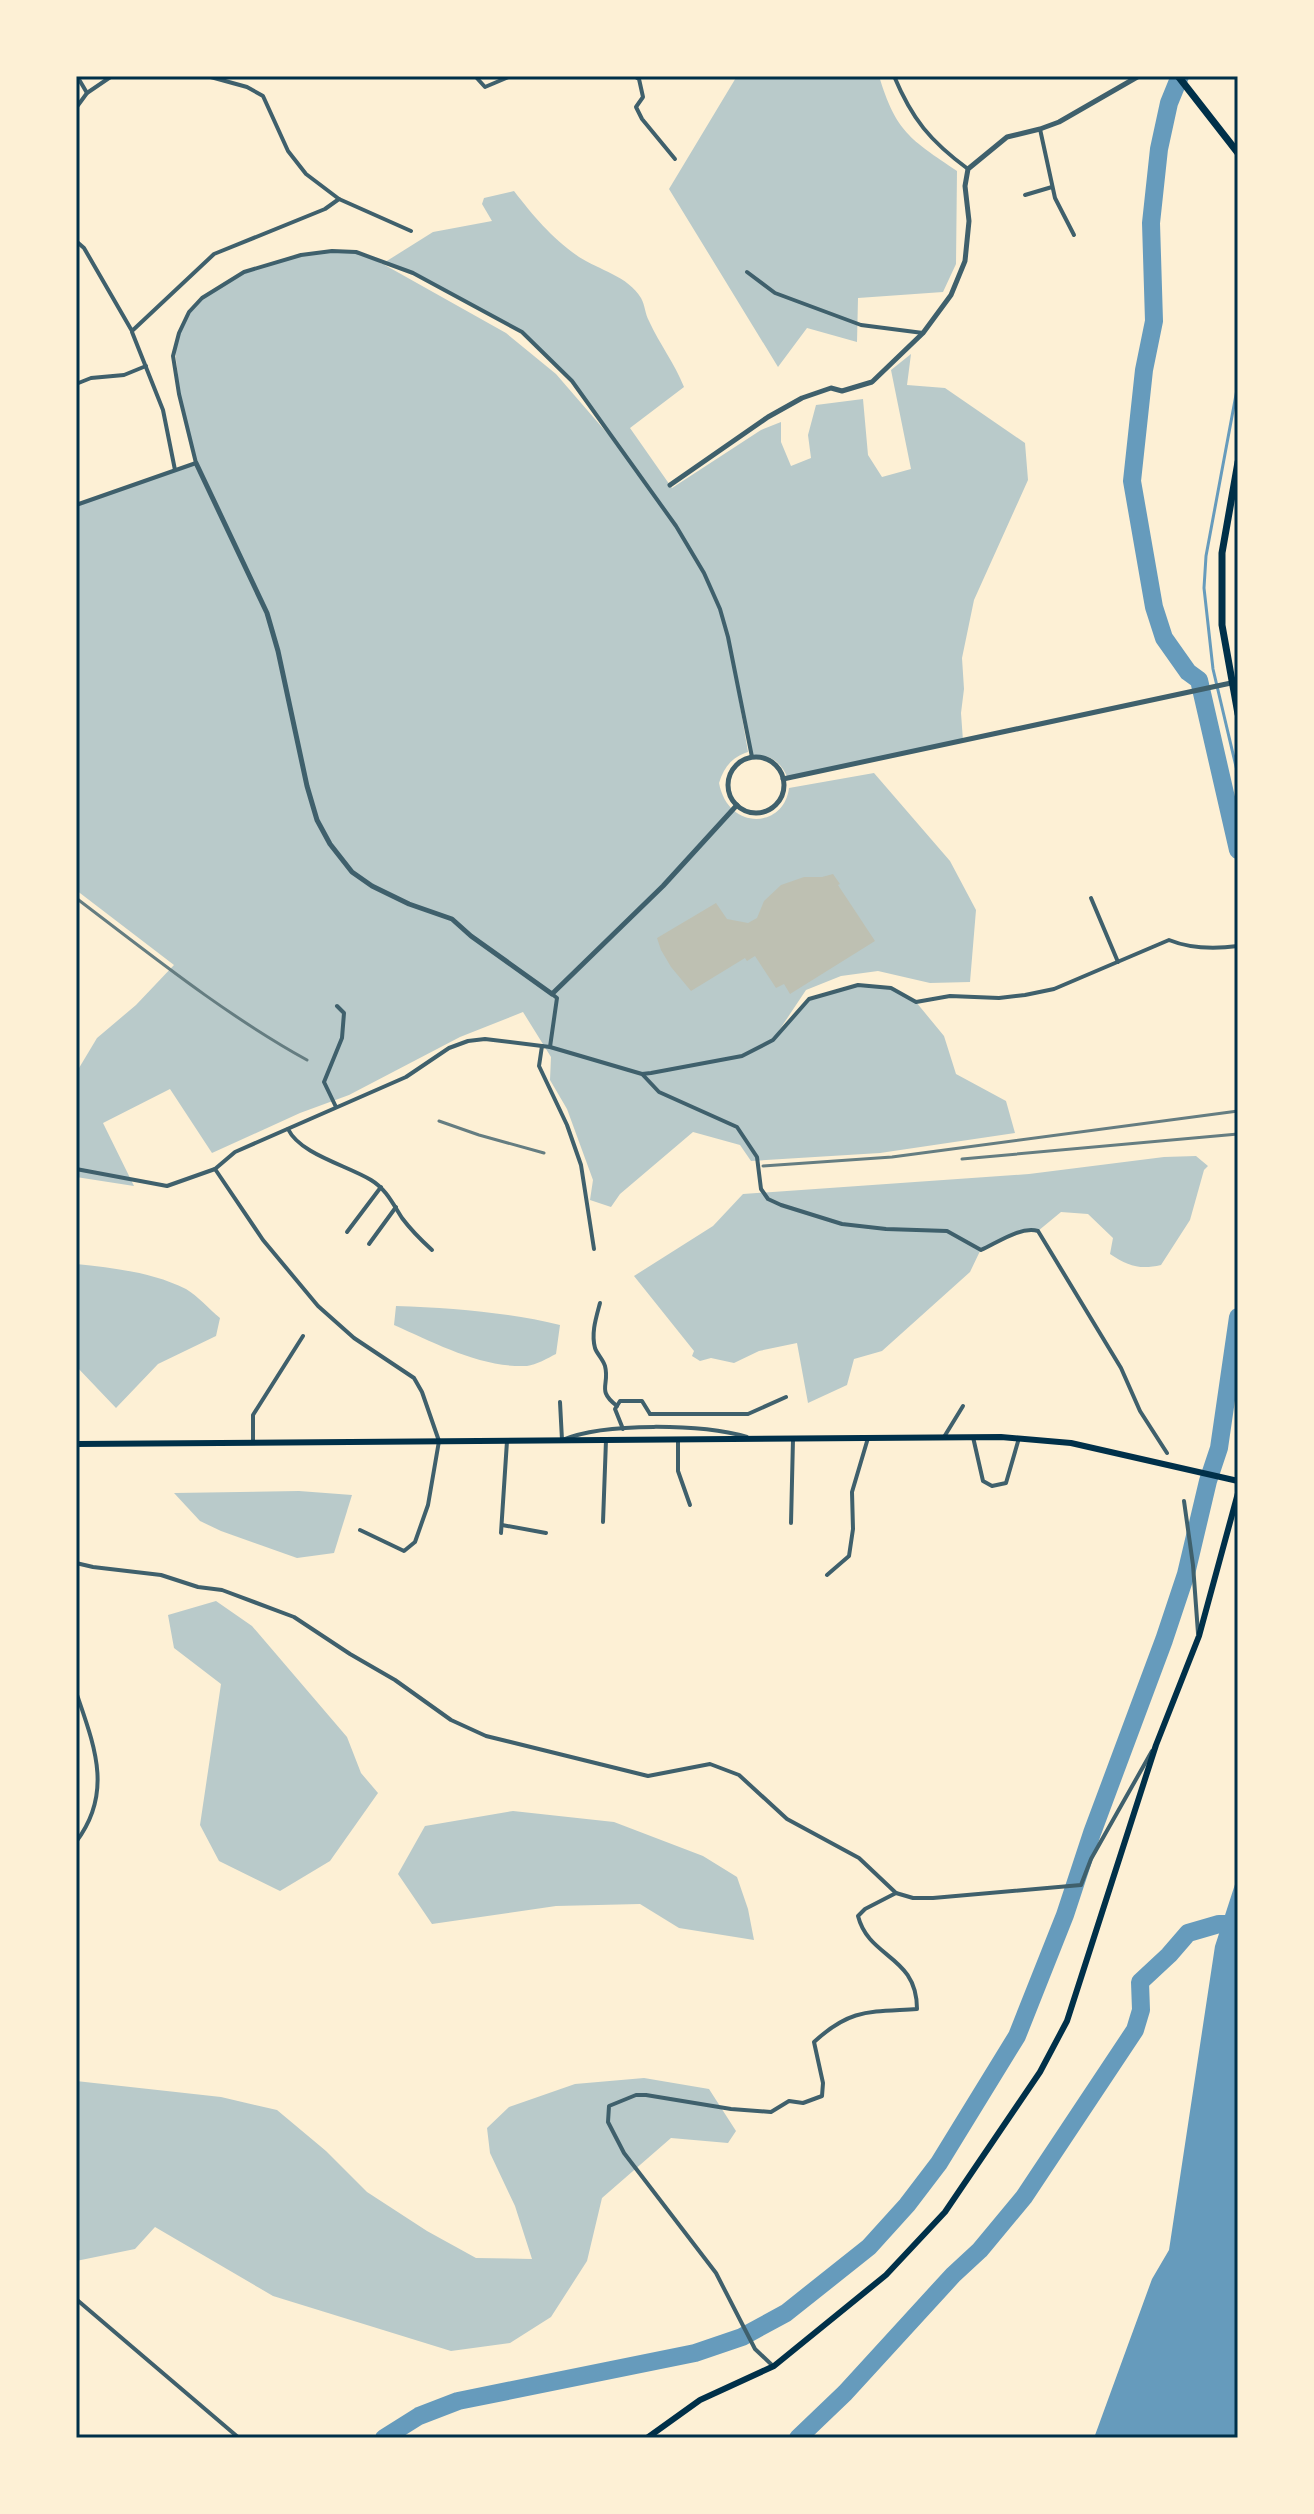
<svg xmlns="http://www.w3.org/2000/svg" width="1314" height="2514" font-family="'Archivo Narrow',sans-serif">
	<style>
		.green { fill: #b9caca; fill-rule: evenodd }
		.water { fill: #669bbc }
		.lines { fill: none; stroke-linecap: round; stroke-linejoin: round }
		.stream { stroke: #669bbc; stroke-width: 3 }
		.river { stroke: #669bbc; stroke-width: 18 }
		.building { fill: #bec0b2 }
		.minor { stroke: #3f606c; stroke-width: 4 }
		.tertiary { stroke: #3f606c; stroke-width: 5 }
		.secondary { stroke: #003049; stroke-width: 6 }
		.primary { stroke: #003049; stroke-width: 7 }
		.rail { stroke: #657d81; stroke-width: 3 }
		.neatline { fill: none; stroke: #003049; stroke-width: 3 }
	</style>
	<rect width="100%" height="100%" fill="#fdf0d5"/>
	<g class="green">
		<path d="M 737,76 L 879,76 C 896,132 910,139 957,171 L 956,264 L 943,292 L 858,298 L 857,342 L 807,328 L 778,367 L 669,189 Z"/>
		<path d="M 514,191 C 535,218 550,236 579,257 C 599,270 628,276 641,298 C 645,305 645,314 649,321 C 660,345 674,362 684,387 L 630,428 L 672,488 L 761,430 L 781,422 L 781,442 L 791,466 L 811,458 L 808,435 L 816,405 L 863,399 L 868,455 L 882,477 L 911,469 L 891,370 L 911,354 L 907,385 L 945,388 L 1025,443 L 1028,480 L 974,600 L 962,658 L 964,689 L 961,713 L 963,741 L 788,778 C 781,763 770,752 752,757 L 735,677 L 748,752 C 732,757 724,767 719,783 C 728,831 784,829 789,788 L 874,773 L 950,861 L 976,910 L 970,982 L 930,983 L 878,971 L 841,976 L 806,990 L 778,1032 L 809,999 L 858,985 L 891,988 L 916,1002 L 944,1036 L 956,1074 L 1006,1101 L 1015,1133 L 880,1153 L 751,1161 L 740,1145 L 693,1132 L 620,1194 L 611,1207 L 590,1200 L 593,1180 L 567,1109 L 550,1080 L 551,1057 L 523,1012 L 460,1037 L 349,1095 L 300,1113 L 212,1153 L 170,1089 L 103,1123 L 134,1186 L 76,1177 L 76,1073 L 97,1038 L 136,1005 L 174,965 L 76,890 L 76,505 L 196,463 C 186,429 179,402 177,367 C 176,359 174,350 176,343 C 191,292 235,274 282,261 C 304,255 331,248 354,252 C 364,253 374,260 382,264 L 433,232 L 492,221 L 482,204 L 484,198 ZM 383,264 L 418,274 L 522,332 L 575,385 L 613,440 L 556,374 L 506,333 Z"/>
		<path d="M 1196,1156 L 1208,1166 L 1204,1170 L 1190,1220 L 1161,1265 C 1140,1270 1128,1266 1110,1254 L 1113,1238 L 1088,1214 L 1061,1212 L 1038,1231 L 1021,1232 L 981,1249 L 970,1272 L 882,1351 L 854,1359 L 847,1385 L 808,1403 L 797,1343 L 759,1351 L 734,1363 L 711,1358 L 700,1361 L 692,1356 L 694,1351 L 634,1276 L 713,1226 L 743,1194 L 1029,1174 L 1164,1157 Z"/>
		<path d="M 76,1264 C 113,1268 152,1272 186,1289 C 198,1296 209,1309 220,1318 L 216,1336 L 158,1364 L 116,1408 L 76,1366 Z"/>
		<path d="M 396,1306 C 452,1308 506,1312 560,1325 L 556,1354 C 548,1358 536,1365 527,1366 C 481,1368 435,1343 394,1325 Z"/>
		<path d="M 299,1491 L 352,1495 L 334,1553 L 297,1558 L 221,1531 L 200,1521 L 174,1493 Z"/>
		<path d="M 216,1601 L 252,1626 L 347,1737 L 361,1773 L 378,1793 L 330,1861 L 280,1891 L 219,1861 L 200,1825 L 221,1684 L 174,1648 L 168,1615 Z"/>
		<path d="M 513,1811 L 614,1822 L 703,1856 L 737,1877 L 748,1909 L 754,1940 L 679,1928 L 640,1904 L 556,1906 L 432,1924 L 398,1874 L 425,1826 Z"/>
		<path d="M 644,2078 L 709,2089 L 736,2131 L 728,2143 L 671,2138 L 602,2198 L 587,2261 L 551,2317 L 510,2343 L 451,2351 L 273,2296 L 155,2227 L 135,2249 L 76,2261 L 76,2081 L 221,2097 L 277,2110 L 326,2151 L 367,2192 L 427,2231 L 476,2258 L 532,2259 L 515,2206 L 490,2153 L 487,2128 L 509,2107 L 575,2084 Z"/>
	</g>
	<path class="water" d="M 1238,1875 L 1238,2438 L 1094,2438 L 1152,2279 L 1169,2250 L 1215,1946 Z"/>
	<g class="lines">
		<path class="stream" d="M 1238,384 L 1206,556 L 1204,588 L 1213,669 L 1238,775"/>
		<g class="river">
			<path d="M 1180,76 L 1169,103 L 1159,149 L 1151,223 L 1154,321 L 1144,370 L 1132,481 L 1154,607 L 1164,638 L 1188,672 L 1199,680 L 1238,850"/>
			<path d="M 384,2438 L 419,2416 L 458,2401 L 695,2353 L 742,2337 L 786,2313 L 869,2247 L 907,2205 L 939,2163 L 1017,2036 L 1065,1915 L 1092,1833 L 1164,1640 L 1186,1574 L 1208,1481 L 1219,1448 L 1238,1317"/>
			<path d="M 798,2438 L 845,2393 L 953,2275 L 980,2250 L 1024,2197 L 1135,2030 L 1141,2010 L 1140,1982 L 1169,1955 L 1188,1933 L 1219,1924 L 1238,1924"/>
		</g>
	</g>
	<path class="building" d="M 833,874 L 840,884 L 838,885 L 875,941 L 790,994 L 784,984 L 776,988 L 755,956 L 747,961 L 745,958 L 691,991 L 671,967 L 661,950 L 657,938 L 716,903 L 727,919 L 748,923 L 757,918 L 764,901 L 781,885 L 804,877 L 822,877 Z"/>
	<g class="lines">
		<g class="minor">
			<path d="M 77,76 L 87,93"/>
			<path d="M 207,76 L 247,87 L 263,96 L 288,151 L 306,174 L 339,199 L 411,231"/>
			<path d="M 475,76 L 485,87 L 511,76"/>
			<path d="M 634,76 L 639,79 L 643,97 L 636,107 L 642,119 L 675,159"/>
			<path d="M 894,76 C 912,119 930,141 968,169"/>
			<path d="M 76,108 L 87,93 L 112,76"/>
			<path d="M 1040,129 L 1055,198 L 1074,235"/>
			<path d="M 1025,195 L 1052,187"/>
			<path d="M 76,241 L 84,248 L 132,331 L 214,254 L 325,209 L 339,199"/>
			<path d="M 747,272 L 775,293 L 861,325 L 923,333"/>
			<path d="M 132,332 L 163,410 L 175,470"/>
			<path d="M 76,384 L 91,378 L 124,375 L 146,366"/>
			<path d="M 76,505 L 196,463 L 179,394 L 173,356 L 179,333 L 189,312 L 202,298 L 244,272 L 301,255 L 332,251 L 356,252 L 413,273 L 522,332 L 572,381 L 676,526 L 704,573 L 720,609 L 728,637 L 752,757"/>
			<path d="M 1091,898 L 1118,962"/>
			<path d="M 542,1046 L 539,1066 L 567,1125 L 581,1165 L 594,1249"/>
			<path d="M 550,1047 L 557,998 L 552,994"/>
			<path d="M 643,1075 L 659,1092 L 737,1127 L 757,1157 L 761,1189 L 768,1199 L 781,1205 L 842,1224 L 886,1229 L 947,1231 L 981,1250 C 997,1243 1020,1226 1038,1231 L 1121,1368 L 1140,1411 L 1167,1453"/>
			<path d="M 336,1107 L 324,1082 L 342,1038 L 344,1013 L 337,1006"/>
			<path d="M 288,1129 C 300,1154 346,1165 371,1180 C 386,1189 393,1204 402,1218 C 411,1230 421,1240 432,1250"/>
			<path d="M 76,1169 L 167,1186 L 215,1169 L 235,1152 L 406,1077 L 449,1048 L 468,1041 L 485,1039 L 550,1047 L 642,1074 L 651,1073 L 742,1056 L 773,1040 L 809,999 L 858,985 L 891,988 L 916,1002 L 950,996 L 999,998 L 1025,995 L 1054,989 L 1169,940 C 1191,949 1215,949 1238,946"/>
			<path d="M 215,1169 L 263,1240 L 318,1306 L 354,1338 L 414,1378 L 422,1392 L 439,1441 L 428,1505 L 415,1542 L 404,1551 L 360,1530"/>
			<path d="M 347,1232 L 381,1187"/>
			<path d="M 369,1244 L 396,1207"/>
			<path d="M 600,1303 C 596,1318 591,1333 595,1348 C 597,1354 603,1359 605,1366 C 610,1385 596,1390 617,1406"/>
			<path d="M 560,1402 L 562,1440 C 605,1422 702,1424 747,1437"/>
			<path d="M 650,1414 L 748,1414 L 786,1397"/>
			<path d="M 623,1429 L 615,1409 L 620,1401 L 642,1401 L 650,1414"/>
			<path d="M 944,1437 L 963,1406"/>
			<path d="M 973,1437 L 983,1481 L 992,1486 L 1006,1483 L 1019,1438"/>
			<path d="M 678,1439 L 678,1471 L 690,1505"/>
			<path d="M 253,1443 L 253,1415 L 303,1336"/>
			<path d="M 1184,1501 L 1193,1565 L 1198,1633"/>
			<path d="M 603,1522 L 606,1440"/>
			<path d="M 791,1523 L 793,1439"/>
			<path d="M 502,1525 L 546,1533"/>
			<path d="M 501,1533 L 507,1441"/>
			<path d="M 76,1563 L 93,1567 L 161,1575 L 198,1587 L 222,1590 L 294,1617 L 350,1654 L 395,1680 L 451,1720 L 486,1736 L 648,1776 L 710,1764 L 739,1775 L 787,1819 L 859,1858 L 896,1893 L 913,1898 L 933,1898 L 1081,1885 L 1091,1859 L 1152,1751"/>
			<path d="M 827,1575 L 849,1556 L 853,1529 L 852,1492 L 868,1438"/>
			<path d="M 76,1692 C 94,1745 114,1792 76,1842"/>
			<path d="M 76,2299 L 239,2438"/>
			<path d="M 773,2366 L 755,2349 L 716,2273 L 624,2153 L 608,2122 L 609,2106 L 636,2095 L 646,2095 L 731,2109 L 771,2112 L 789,2101 L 803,2103 L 822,2096 L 823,2083 L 814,2042 C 851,2008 870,2012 917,2009 C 917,1955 869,1959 858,1916 L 865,1909 L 896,1893"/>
		</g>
		<g class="tertiary">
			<path d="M 196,463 L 267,613 L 278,651 L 307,786 L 317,820 L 330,844 L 352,872 L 372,886 L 409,904 L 452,919 L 471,936 L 552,994 L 663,886 L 737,805"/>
			<path d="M 670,485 L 768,417 L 802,398 L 831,388 L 842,391 L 872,382 L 923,333 L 951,295 L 965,261 L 969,221 L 965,186 L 968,169 L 1007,137 L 1040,129 L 1059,122 L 1139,76"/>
			<circle cx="756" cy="785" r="28"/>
			<path d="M 783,779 L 1231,683"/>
		</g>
		<g class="secondary">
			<path d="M 76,1444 L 1001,1437 L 1071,1443 L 1238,1481"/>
			<path d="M 647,2438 L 700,2400 L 774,2366 L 886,2275 L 945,2212 L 1040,2072 L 1067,2021 L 1156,1745 L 1199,1636 L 1238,1493"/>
		</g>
		<g class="primary">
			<path d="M 1178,76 L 1238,153"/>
			<path d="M 1238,462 L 1222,553 L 1222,625 L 1238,714"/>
		</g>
		<g class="rail">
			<path d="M 76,898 C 151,955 224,1014 307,1060"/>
			<path d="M 439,1121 L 479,1135 L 544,1153"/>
			<path d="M 962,1159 L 1238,1134"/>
			<path d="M 763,1166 L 892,1157 L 1238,1111"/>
		</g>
	</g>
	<rect width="1314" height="2514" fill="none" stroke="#fdf0d5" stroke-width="156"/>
	<rect x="78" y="78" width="1158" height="2358" class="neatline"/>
</svg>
